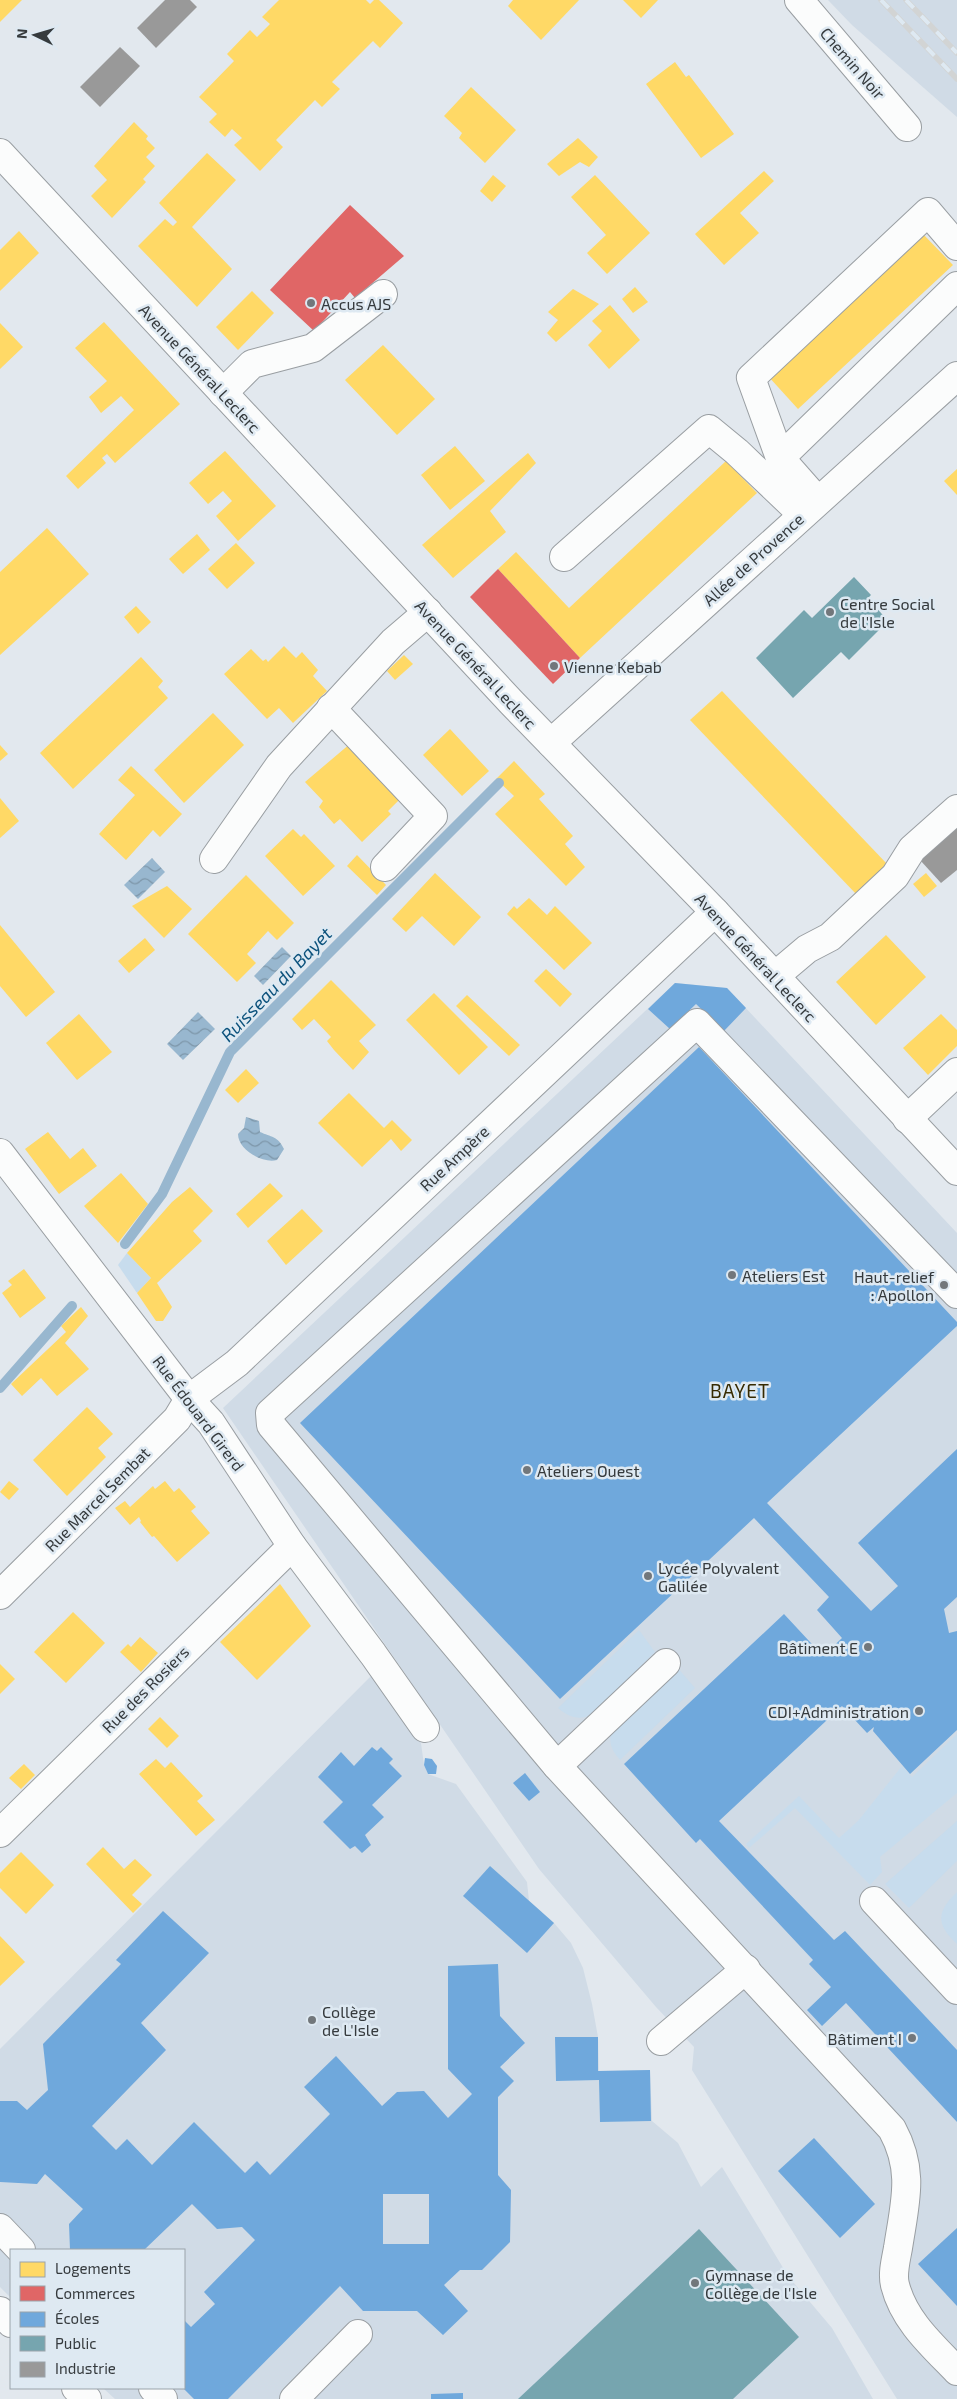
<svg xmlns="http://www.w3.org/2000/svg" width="957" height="2399" font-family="'Exo 2',sans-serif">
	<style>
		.built { fill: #d0dbe6 }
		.green { fill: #c7dced }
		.water { fill: url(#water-waves) }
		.homes { fill: #ffd966 }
		.shops { fill: #e06666 }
		.schools { fill: #6fa8dc; fill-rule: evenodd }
		.public { fill: #76a5af }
		.industry { fill: #999 }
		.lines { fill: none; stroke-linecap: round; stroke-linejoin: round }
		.stream { stroke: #98b7cf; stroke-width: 10 }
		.minor-casing { stroke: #999ea2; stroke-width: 30 }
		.major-casing { stroke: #999ea2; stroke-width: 30 }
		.minor { stroke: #fbfcfc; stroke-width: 28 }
		.major { stroke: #fbfcfc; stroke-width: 28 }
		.rail-casing { stroke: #d2d4d4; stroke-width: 5.5 }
		.rail { stroke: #dee9f2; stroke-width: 4; stroke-dasharray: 11; stroke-linecap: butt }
		.poi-dot { fill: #72777b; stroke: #dee9f2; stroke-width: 2 }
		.labels { text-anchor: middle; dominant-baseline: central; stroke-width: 5; stroke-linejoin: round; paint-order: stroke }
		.street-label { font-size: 16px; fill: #353a3d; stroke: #dee9f2 }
		.poi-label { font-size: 16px; fill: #353a3d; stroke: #dee9f2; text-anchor: start }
		.water-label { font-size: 18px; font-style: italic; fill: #0c527c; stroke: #dee9f2 }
		.quarter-label { font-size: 19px; letter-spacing: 1px; fill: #362a00; stroke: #dee9f2 }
	</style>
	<defs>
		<pattern id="water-waves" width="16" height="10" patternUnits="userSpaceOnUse" patternTransform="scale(1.25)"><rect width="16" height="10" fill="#98b7cf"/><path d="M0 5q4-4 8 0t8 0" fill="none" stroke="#7d96a9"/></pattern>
	</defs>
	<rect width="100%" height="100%" fill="#e2e8ee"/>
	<g class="built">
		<path d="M 828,0 L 957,0 L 957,117 L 852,25 Z"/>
		<path d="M 675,983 L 727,988 L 957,1233 L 957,2399 L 897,2399 L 692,2070 L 694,2047 L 656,2007 L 539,1869 L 223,1408 Z"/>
		<path d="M 374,1673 L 421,1743 L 424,1765 L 428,1774 L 456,1784 L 527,1882 L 529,1901 L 554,1923 L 571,1943 L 583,1968 L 592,2004 L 598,2037 L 599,2071 L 650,2070 L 652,2121 L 678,2143 L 701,2187 L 722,2167 L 788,2276 L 832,2328 L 873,2399 L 115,2399 L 103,2388 L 184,2388 L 184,2250 L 11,2250 L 11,2298 L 0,2287 L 0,2049 Z"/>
	</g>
	<g class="green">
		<path d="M 127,1253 L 151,1278 L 137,1293 L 118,1265 Z"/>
		<path d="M 639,1630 L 655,1652 L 595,1712 C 581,1722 570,1718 558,1708 Z"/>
		<path d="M 676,1666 L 695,1688 L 620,1760 C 610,1748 608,1742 613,1726 Z"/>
		<path d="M 957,1734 L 957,1793 L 880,1857 L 882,1872 L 870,1885 L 795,1808 L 749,1848 L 746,1844 L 799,1796 L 839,1838 L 858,1821 L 902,1766 L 912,1777 Z"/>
		<path d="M 957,1821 L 957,1861 L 909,1908 L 885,1884 Z"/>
		<path d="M 957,1892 L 957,1944 C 935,1924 937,1911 957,1892 Z"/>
	</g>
	<g class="water">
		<path d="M 152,858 L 165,872 L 138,899 L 124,885 Z"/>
		<path d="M 282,947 L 291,956 L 263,985 L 254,976 Z"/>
		<path d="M 198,1012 L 215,1029 L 183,1060 L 167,1044 Z"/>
		<path d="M 246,1117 L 259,1121 L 260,1132 C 271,1137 278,1136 284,1149 L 277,1160 C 263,1164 238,1150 238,1134 L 244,1128 Z"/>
	</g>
	<g class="homes">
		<path d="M 0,0 L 22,0 L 0,22 Z"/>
		<path d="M 279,0 L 366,0 L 370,4 L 374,0 L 379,0 L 403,23 L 380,48 L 373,41 L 332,82 L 340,89 L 322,107 L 315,100 L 276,140 L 283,147 L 260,171 L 234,145 L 242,138 L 232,129 L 225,137 L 209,122 L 217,114 L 199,97 L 234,61 L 227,54 L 250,30 L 257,37 L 270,24 L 262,17 Z"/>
		<path d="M 513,0 L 579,0 L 541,40 L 508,6 Z"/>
		<path d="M 623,0 L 658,0 L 641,18 Z"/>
		<path d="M 675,62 L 686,77 L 689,75 L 734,134 L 701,158 L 646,84 Z"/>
		<path d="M 471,87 L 516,130 L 485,163 L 459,138 L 462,133 L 444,116 Z"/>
		<path d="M 134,122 L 148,136 L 146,139 L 155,148 L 146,157 L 155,166 L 143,179 L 146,182 L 112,218 L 91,196 L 107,180 L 94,166 Z"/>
		<path d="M 578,138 L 598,157 L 589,167 L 580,162 L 559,176 L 547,164 Z"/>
		<path d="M 207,153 L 236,180 L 192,227 L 232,269 L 197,307 L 138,246 L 165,219 L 173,226 L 177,222 L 159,203 Z"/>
		<path d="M 764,171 L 774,181 L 740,213 L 759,233 L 724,265 L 695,234 Z"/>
		<path d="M 493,175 L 506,186 L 492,202 L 480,191 Z"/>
		<path d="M 595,175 L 650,233 L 607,274 L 587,253 L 606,235 L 571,197 Z"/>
		<path d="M 19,231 L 39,253 L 0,291 L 0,250 Z"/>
		<path d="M 921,232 L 953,265 L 798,409 L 768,376 Z"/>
		<path d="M 635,287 L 648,302 L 633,313 L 622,299 Z"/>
		<path d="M 573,289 L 599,304 L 556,342 L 547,333 L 558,320 L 548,312 Z"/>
		<path d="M 252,291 L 274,313 L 238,350 L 216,327 Z"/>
		<path d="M 610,305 L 640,340 L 609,369 L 588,345 L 602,331 L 592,321 Z"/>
		<path d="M 104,322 L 180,404 L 115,463 L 107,454 L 102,458 L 106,463 L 78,489 L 66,476 L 134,410 L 121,396 L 101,413 L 89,397 L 107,381 L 75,348 Z"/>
		<path d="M 0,323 L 23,347 L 0,369 Z"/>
		<path d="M 383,345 L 435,399 L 397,435 L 345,380 Z"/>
		<path d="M 455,446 L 485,481 L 450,510 L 421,475 Z"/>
		<path d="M 225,451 L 276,506 L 238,541 L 216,516 L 232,501 L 223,491 L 208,504 L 189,483 Z"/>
		<path d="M 528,453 L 536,463 L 490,511 L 506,532 L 453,578 L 422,545 Z"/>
		<path d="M 726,461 L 757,493 L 580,658 L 498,569 L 516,552 L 569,608 Z"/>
		<path d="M 957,469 L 957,495 L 944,481 Z"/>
		<path d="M 47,528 L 89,574 L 0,655 L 0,572 Z"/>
		<path d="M 197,534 L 210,550 L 183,574 L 169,559 Z"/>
		<path d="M 236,543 L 255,563 L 227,589 L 208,569 Z"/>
		<path d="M 136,606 L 151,622 L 138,634 L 124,617 Z"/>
		<path d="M 284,646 L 296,658 L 302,652 L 318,670 L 313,676 L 327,691 L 293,723 L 279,708 L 267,719 L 224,674 L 251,649 L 263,661 L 266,659 L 268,662 Z"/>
		<path d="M 404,655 L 413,664 L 395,680 L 387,671 Z"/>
		<path d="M 141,657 L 163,681 L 158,687 L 168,698 L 73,789 L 40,753 Z"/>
		<path d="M 722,691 L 889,866 L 857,895 L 690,720 Z"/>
		<path d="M 213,713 L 244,745 L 184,803 L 154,770 Z"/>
		<path d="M 450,729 L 489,771 L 462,796 L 423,755 Z"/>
		<path d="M 351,743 L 401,798 L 388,811 L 391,814 L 362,842 L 340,819 L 334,824 L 319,807 L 323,801 L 305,782 Z"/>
		<path d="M 0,745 L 8,754 L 0,761 Z"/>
		<path d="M 514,761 L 545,794 L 539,799 L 573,836 L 565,844 L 585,867 L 566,886 L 495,814 L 514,796 L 496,779 Z"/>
		<path d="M 131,766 L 182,814 L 160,837 L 153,830 L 126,860 L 99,834 L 135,795 L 118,780 Z"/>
		<path d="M 0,798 L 19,821 L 0,838 Z"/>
		<path d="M 293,829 L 301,837 L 304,834 L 335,866 L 303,896 L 265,856 Z"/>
		<path d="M 357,855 L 386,885 L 377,895 L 347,866 Z"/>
		<path d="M 435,873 L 481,917 L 454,946 L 422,916 L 406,932 L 392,919 Z"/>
		<path d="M 926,873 L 937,886 L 924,897 L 913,884 Z"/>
		<path d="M 246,875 L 294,923 L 277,940 L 268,931 L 247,954 L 256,963 L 237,982 L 188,934 Z"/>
		<path d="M 167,886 L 192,909 L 164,938 L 132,906 Z"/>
		<path d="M 529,898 L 547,915 L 555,906 L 592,943 L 564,970 L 507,914 L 514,906 L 517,909 Z"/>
		<path d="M 0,925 L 55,992 L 26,1017 L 0,986 Z"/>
		<path d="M 886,935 L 926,977 L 876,1025 L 836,982 Z"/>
		<path d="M 145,938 L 155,950 L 129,973 L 118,961 Z"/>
		<path d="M 546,969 L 572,994 L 560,1007 L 534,981 Z"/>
		<path d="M 331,980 L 376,1025 L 359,1041 L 369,1052 L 353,1070 L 334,1050 L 327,1041 L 331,1037 L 314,1019 L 302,1030 L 292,1019 Z"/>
		<path d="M 434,993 L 488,1047 L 459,1075 L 406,1020 Z"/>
		<path d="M 467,995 L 520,1045 L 509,1056 L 456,1006 Z"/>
		<path d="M 79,1014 L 112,1052 L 77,1080 L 46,1043 Z"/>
		<path d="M 941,1014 L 957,1030 L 957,1046 L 928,1075 L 903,1048 Z"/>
		<path d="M 246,1069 L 259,1083 L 238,1103 L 225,1090 Z"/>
		<path d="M 349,1093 L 384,1128 L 392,1120 L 412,1140 L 401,1151 L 391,1139 L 362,1167 L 318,1123 Z"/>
		<path d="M 48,1132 L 70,1159 L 83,1148 L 97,1166 L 59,1194 L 25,1149 Z"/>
		<path d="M 121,1173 L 148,1204 L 118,1243 L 84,1206 Z"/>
		<path d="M 270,1183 L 283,1196 L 248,1228 L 236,1214 Z"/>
		<path d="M 190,1187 L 213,1211 L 193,1231 L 202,1241 L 157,1283 L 172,1307 L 163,1321 L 156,1321 L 137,1293 L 151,1278 L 127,1253 L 172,1202 Z"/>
		<path d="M 302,1209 L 323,1231 L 286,1265 L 267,1241 Z"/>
		<path d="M 24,1269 L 46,1298 L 20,1318 L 2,1293 L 12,1285 L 8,1281 Z"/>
		<path d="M 81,1307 L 88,1316 L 65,1343 L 89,1369 L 57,1396 L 41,1378 L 22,1396 L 11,1384 L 66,1332 L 61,1326 Z"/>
		<path d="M 87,1407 L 113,1434 L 98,1448 L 106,1457 L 67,1496 L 33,1460 Z"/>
		<path d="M 9,1481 L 19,1489 L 9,1500 L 0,1492 Z"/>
		<path d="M 165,1481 L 174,1492 L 179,1488 L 196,1507 L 191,1511 L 210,1533 L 177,1562 L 154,1536 L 152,1537 L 140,1522 L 141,1521 L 139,1517 L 130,1525 L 115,1508 L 125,1501 L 130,1507 L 153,1486 L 155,1489 Z"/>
		<path d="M 280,1584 L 311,1626 L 257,1680 L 220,1642 Z"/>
		<path d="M 73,1612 L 105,1643 L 66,1683 L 34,1652 Z"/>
		<path d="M 140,1637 L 158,1653 L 141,1672 L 120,1652 L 128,1644 L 131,1647 Z"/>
		<path d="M 0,1664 L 15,1679 L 0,1694 Z"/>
		<path d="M 160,1717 L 179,1736 L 167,1748 L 148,1729 Z"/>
		<path d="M 156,1759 L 165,1768 L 171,1762 L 203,1796 L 197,1801 L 215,1820 L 196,1836 L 139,1774 Z"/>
		<path d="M 24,1764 L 35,1775 L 21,1789 L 9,1778 Z"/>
		<path d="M 103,1847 L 124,1869 L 135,1859 L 152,1875 L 132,1895 L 142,1904 L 133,1913 L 86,1864 Z"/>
		<path d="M 21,1852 L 54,1885 L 26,1914 L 0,1888 L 0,1873 Z"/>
		<path d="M 0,1936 L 25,1962 L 0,1986 Z"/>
	</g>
	<g class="shops">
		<path d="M 350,205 L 404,256 L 355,298 L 350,292 L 314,331 L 270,290 Z"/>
		<path d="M 498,569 L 580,658 L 553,684 L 470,597 Z"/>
	</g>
	<g class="schools">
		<path d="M 675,983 L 727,988 L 746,1008 L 724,1031 L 696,1004 L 670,1029 L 648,1009 Z"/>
		<path d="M 699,1047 L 957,1322 L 957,1326 L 767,1503 L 871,1611 L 898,1586 L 858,1543 L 957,1449 L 957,1597 L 944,1609 L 949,1633 L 957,1631 L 957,1730 L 910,1774 L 873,1731 L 874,1727 L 867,1733 L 842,1706 L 719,1821 L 834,1940 L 845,1931 L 957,2050 L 957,2122 L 846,2003 L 822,2026 L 807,2010 L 831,1987 L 809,1964 L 813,1960 L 700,1839 L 696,1843 L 624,1764 L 784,1614 L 823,1656 L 842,1638 L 817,1610 L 829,1597 L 754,1518 L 560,1699 L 300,1423 Z"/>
		<path d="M 372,1747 L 377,1751 L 381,1747 L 393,1759 L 389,1763 L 402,1776 L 372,1805 L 384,1817 L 365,1835 L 371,1845 L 362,1853 L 355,1846 L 350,1849 L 323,1822 L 343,1802 L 318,1777 L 341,1752 L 354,1766 Z"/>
		<path d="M 425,1758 L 432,1759 L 437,1766 L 436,1774 L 428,1774 L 424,1765 Z"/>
		<path d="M 525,1773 L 540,1792 L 529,1801 L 513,1783 Z"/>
		<path d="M 490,1866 L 554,1923 L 527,1953 L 463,1896 Z"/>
		<path d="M 163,1911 L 209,1953 L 141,2023 L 166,2050 L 92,2126 L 116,2150 L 127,2139 L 152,2165 L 194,2122 L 245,2173 L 257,2161 L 270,2175 L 330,2114 L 304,2087 L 336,2056 L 382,2106 L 397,2092 L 424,2091 L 448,2118 L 472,2094 L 448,2069 L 448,1966 L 498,1964 L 500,2016 L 525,2043 L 500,2067 L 514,2081 L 498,2097 L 498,2175 L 511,2190 L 510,2242 L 482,2270 L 460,2270 L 444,2285 L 468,2311 L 443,2335 L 417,2311 L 363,2311 L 340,2286 L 228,2399 L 194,2399 L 184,2389 L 184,2320 L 191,2327 L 215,2304 L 204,2292 L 255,2240 L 242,2227 L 217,2229 L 192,2204 L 144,2250 L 70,2250 L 69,2224 L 83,2209 L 45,2174 L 37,2184 L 0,2182 L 0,2101 L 17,2101 L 27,2110 L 48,2090 L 43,2044 L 121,1964 L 116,1960 ZM 383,2194 L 429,2194 L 429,2244 L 383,2244 Z"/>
		<path d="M 555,2037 L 598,2037 L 598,2071 L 650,2070 L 651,2121 L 600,2122 L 599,2080 L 556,2081 Z"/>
		<path d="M 814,2138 L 875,2204 L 840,2238 L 778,2171 Z"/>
		<path d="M 957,2228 L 957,2306 L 918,2264 Z"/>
		<path d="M 463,2393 L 463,2399 L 431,2399 L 431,2394 Z"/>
	</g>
	<g class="public">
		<path d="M 854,577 L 871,595 L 868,598 L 888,621 L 849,660 L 841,652 L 793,698 L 756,658 L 804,610 L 812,618 Z"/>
		<path d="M 699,2229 L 799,2337 L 733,2399 L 518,2399 Z"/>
	</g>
	<g class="industry">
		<path d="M 165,0 L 190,0 L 197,7 L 156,48 L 137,28 Z"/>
		<path d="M 120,47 L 140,66 L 100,107 L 80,87 Z"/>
		<path d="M 957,827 L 957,870 L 941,883 L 920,860 Z"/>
	</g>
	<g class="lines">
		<g class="stream">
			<path d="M 125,1244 L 162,1194 L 230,1052 L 499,783"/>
			<path d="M 0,1388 L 72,1306"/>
		</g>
		<defs>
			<g id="minor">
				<path d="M 799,0 L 907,127"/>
				<path d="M 223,393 L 252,364 L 313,348 L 383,294"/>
				<path d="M 780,458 L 957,286"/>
				<path d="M 817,500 L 780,458 L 751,378 L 928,212 L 957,246"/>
				<path d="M 564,557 L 709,429 L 737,452 L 802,514"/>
				<path d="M 331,708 L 433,816 L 385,867"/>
				<path d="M 551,743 L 957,376"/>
				<path d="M 214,859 L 279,766 L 393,642 L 428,612"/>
				<path d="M 775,976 L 807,949 L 830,937 L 895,876 L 912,849 L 957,809"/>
				<path d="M 907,1119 L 957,1072"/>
				<path d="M 0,1153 L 189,1399 L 211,1423 L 292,1546 L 373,1654 L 425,1728"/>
				<path d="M 957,1294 L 697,1023 L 270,1413 L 271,1425 L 557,1766 L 892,2129 C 915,2171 905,2202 898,2248 C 896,2259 892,2274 895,2285 C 904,2321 933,2346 957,2371"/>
				<path d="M 0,1595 L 177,1419 L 189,1399 L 237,1363 L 715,912"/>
				<path d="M 557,1766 L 666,1663"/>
				<path d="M 0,1833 L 292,1546"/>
				<path d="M 874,1901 L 957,1990"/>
				<path d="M 661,2041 L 746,1969"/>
				<path d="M 0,2228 L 21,2250"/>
				<path d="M 0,2311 L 11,2323"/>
				<path d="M 76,2388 L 87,2399"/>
				<path d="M 153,2388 L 163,2399"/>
				<path d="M 294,2399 L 358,2334"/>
			</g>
			<path id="major" d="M 0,153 L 512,703 L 715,912 L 957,1171"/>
		</defs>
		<use href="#minor" class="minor-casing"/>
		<use href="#major" class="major-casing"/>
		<use href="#minor" class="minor"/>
		<use href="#major" class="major"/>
		<defs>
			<g id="rail">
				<path d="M 881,0 L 957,79"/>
				<path d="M 906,0 L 957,53"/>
			</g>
		</defs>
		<use href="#rail" class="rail-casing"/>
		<use href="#rail" class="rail"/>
	</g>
	<g class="poi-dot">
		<circle cx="311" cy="303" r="5"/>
		<circle cx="830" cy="612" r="5"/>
		<circle cx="554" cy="666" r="5"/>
		<circle cx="732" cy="1275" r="5"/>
		<circle cx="944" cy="1285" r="5"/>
		<circle cx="527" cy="1470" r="5"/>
		<circle cx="648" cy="1576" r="5"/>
		<circle cx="868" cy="1647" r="5"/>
		<circle cx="919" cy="1711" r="5"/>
		<circle cx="312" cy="2020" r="5"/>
		<circle cx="912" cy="2038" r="5"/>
		<circle cx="695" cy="2283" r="5"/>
	</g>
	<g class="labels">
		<g class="street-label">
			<text transform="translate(853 63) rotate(49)">Chemin Noir</text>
			<text transform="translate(200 368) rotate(47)">Avenue Général Leclerc</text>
			<text transform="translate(753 559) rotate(-42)">Allée de Provence</text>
			<text transform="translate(476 664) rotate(47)">Avenue Général Leclerc</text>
			<text transform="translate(756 957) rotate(47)">Avenue Général Leclerc</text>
			<text transform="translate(454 1158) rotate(-43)">Rue Ampère</text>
			<text transform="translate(199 1413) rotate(53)">Rue Édouard Girerd</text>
			<text transform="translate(97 1499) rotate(-45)">Rue Marcel Sembat</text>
			<text transform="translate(145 1689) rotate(-45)">Rue des Rosiers</text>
		</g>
		<g class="poi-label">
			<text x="321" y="303">Accus AJS</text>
			<text x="840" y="603">Centre Social<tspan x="840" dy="18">de l'Isle</tspan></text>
			<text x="564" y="666">Vienne Kebab</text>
			<text x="742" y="1275">Ateliers Est</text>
			<text x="934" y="1276" text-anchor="end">Haut-relief<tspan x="934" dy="18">: Apollon</tspan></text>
			<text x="537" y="1470">Ateliers Ouest</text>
			<text x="658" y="1567">Lycée Polyvalent<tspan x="658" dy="18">Galilée</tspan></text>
			<text x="858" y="1647" text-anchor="end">Bâtiment E</text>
			<text x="909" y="1711" text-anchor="end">CDI+Administration</text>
			<text x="322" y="2011">Collège<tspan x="322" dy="18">de L'Isle</tspan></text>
			<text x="902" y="2038" text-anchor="end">Bâtiment I</text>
			<text x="705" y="2274">Gymnase de<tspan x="705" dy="18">Collège de l'Isle</tspan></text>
		</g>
		<g class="water-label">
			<text transform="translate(276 984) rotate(-46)">Ruisseau du Bayet</text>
		</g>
		<g class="quarter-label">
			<text x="740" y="1390">BAYET</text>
		</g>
	</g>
	<rect x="10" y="2249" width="175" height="140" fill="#dee9f2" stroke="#9aa3aa"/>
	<rect x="20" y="2262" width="25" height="15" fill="#ffd966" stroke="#9aa3aa"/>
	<text x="55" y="2274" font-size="15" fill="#353a3d">Logements</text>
	<rect x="20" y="2286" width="25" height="15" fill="#e06666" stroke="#9aa3aa"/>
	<text x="55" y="2299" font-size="15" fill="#353a3d">Commerces</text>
	<rect x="20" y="2312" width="25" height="15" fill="#6fa8dc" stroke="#9aa3aa"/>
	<text x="55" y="2324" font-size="15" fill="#353a3d">Écoles</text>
	<rect x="20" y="2336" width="25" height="15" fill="#76a5af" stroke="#9aa3aa"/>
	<text x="55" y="2349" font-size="15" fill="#353a3d">Public</text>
	<rect x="20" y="2362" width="25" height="15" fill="#999999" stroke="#9aa3aa"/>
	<text x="55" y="2374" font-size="15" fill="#353a3d">Industrie</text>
	<g transform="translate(35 35) rotate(275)" stroke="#dee9f2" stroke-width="4" paint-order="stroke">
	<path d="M0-4L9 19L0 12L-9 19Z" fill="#353a3d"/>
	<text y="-8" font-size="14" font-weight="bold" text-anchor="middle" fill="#353a3d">N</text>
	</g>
</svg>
